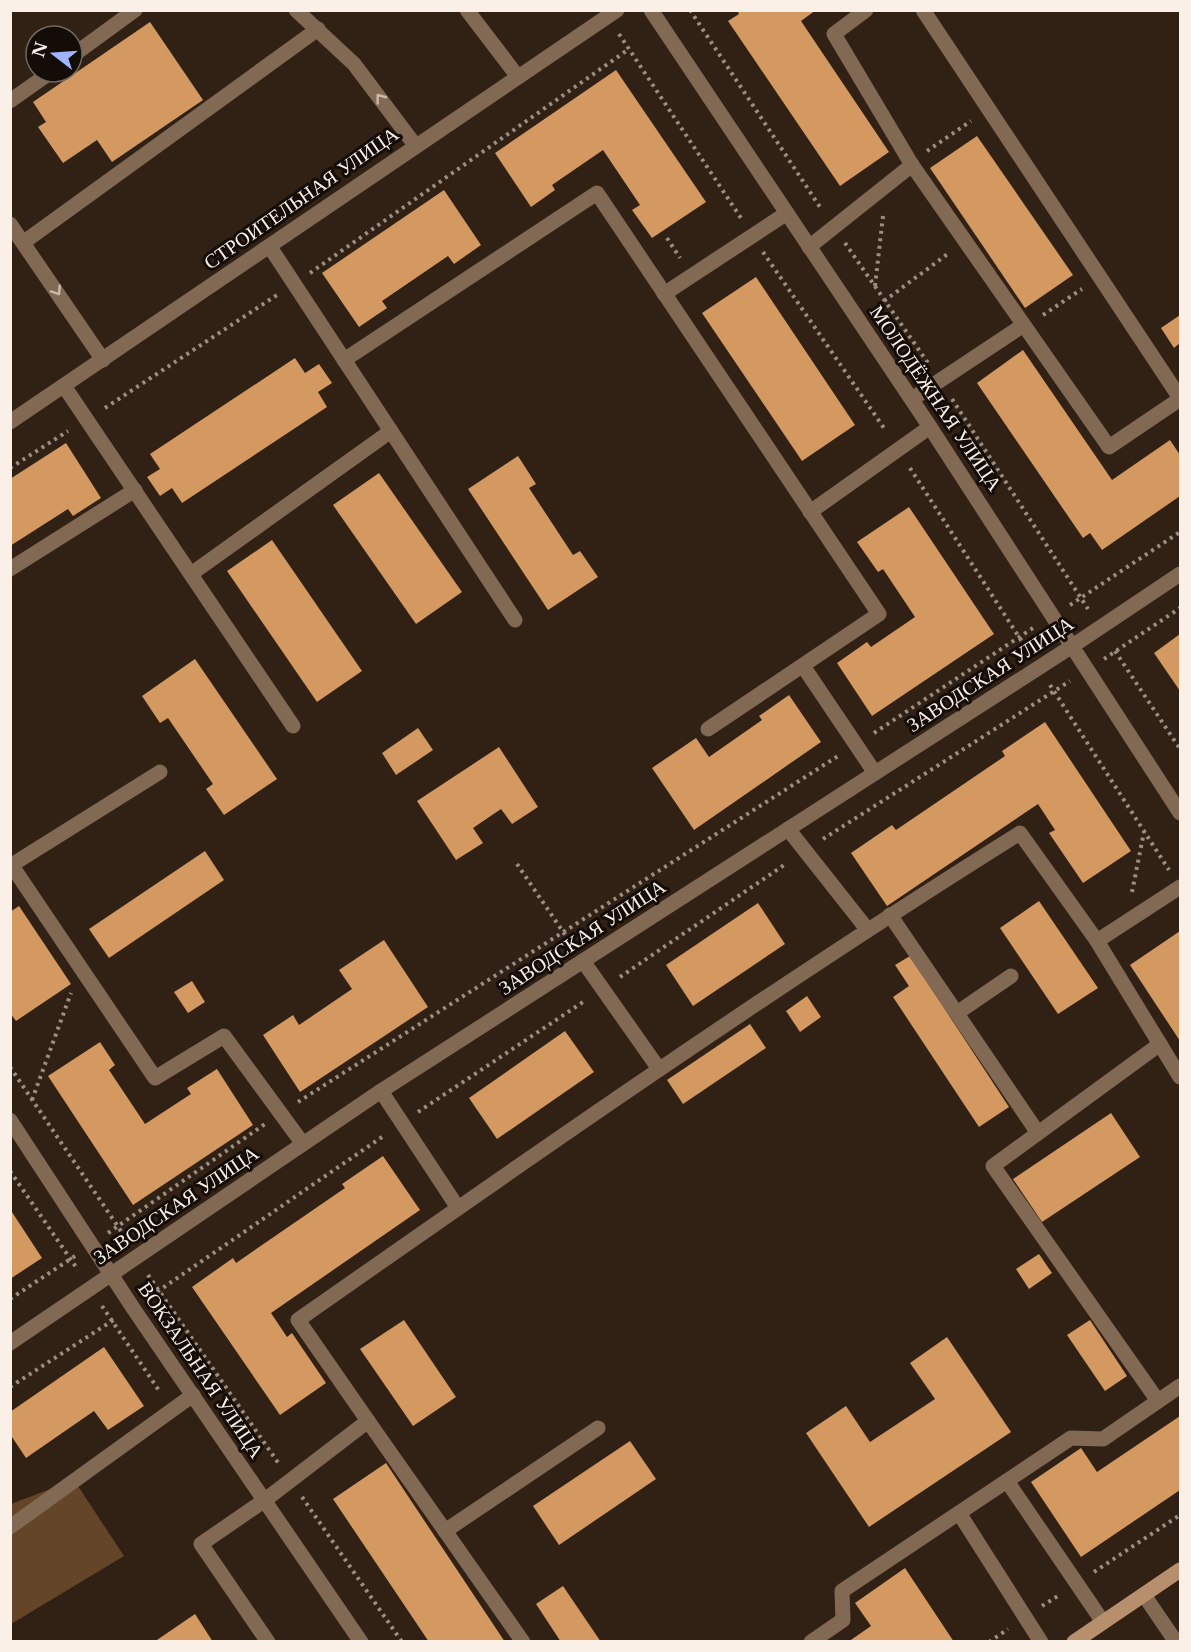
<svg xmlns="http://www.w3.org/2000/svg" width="1191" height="1652" font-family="'Libre Baskerville',serif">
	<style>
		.green { fill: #654528 }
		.building { fill: #d49861 }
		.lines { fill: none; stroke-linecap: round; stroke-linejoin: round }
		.path { stroke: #9a8d82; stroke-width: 4; stroke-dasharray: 3 4.5; stroke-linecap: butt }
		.lane { stroke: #826953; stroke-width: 15 }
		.street { stroke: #826953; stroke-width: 15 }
		.secondary { stroke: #b88f6c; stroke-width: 15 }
		.oneway { stroke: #cbbaac }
		.labels { text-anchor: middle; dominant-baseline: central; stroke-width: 6; stroke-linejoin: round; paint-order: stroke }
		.street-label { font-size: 20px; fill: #fbf0e7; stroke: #130c07 }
	</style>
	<rect width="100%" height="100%" fill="#302114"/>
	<path class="green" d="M 74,1480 L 124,1556 L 11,1624 L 11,1504 Z"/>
	<g class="building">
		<path d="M 737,10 L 816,10 L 801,21 L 889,152 L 840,186 L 728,21 L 739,14 Z"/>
		<path d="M 150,22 L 203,100 L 112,162 L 97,140 L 63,163 L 38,127 L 46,122 L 33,102 Z"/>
		<path d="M 616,70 L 706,202 L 652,238 L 632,210 L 640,205 L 603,150 L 552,185 L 555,190 L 531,207 L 495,153 Z"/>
		<path d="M 977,136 L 1073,275 L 1025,308 L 930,168 Z"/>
		<path d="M 444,190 L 481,245 L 454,264 L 448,256 L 382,301 L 387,308 L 359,327 L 322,273 Z"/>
		<path d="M 756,277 L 855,425 L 802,461 L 702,313 Z"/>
		<path d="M 1180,315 L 1180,343 L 1174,348 L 1161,328 Z"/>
		<path d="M 1023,350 L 1112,480 L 1170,440 L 1180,455 L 1180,496 L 1102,550 L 1090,533 L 1083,538 L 977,383 Z"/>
		<path d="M 295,358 L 305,373 L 319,364 L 332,383 L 318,392 L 327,407 L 182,503 L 172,488 L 160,496 L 147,477 L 160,469 L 150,454 Z"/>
		<path d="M 66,443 L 101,498 L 73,516 L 68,509 L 10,546 L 10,479 Z"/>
		<path d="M 518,456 L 536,484 L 529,488 L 573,555 L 580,551 L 598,577 L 548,610 L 468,489 Z"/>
		<path d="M 379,473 L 462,592 L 416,624 L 333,505 Z"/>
		<path d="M 909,507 L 994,634 L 872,716 L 837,663 L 867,642 L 871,647 L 915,617 L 883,569 L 878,572 L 857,542 Z"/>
		<path d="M 272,540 L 362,671 L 317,702 L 227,571 Z"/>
		<path d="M 1180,634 L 1180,691 L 1154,653 Z"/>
		<path d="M 195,659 L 277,779 L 224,815 L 206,789 L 213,784 L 168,718 L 160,723 L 142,696 Z"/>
		<path d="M 789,695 L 821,742 L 694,830 L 652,768 L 696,738 L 709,757 L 762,720 L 759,716 Z"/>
		<path d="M 1045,722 L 1131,851 L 1083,883 L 1049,833 L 1055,830 L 1038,804 L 887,906 L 851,853 L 892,825 L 896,830 L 1005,756 L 1002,751 Z"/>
		<path d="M 418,728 L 433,750 L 396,775 L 382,753 Z"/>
		<path d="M 499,747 L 538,807 L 512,824 L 501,809 L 473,828 L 483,843 L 456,860 L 417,801 Z"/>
		<path d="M 205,851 L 224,880 L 109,958 L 89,929 Z"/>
		<path d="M 1039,901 L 1098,988 L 1058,1014 L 1000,928 Z"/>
		<path d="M 758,903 L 785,944 L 693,1006 L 666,965 Z"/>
		<path d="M 19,906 L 71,984 L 16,1021 L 10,1013 L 10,912 Z"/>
		<path d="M 1180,931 L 1180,1041 L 1130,965 Z"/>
		<path d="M 384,940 L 428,1007 L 300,1092 L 263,1035 L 293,1015 L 299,1025 L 352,989 L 339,970 Z"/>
		<path d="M 910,956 L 1009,1107 L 979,1127 L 893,997 L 909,986 L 895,965 Z"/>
		<path d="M 192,981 L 205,1002 L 188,1013 L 174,992 Z"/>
		<path d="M 807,996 L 821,1017 L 800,1032 L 786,1011 Z"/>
		<path d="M 750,1024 L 766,1048 L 683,1104 L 667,1080 Z"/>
		<path d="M 565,1031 L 594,1072 L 497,1139 L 469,1098 Z"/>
		<path d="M 100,1042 L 115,1065 L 109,1070 L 145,1124 L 191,1094 L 187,1088 L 217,1069 L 253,1125 L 133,1205 L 48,1076 Z"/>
		<path d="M 1111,1113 L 1140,1157 L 1042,1222 L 1013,1179 Z"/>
		<path d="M 383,1156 L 420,1210 L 271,1313 L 287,1337 L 292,1333 L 326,1383 L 280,1415 L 192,1287 L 233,1258 L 236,1263 L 345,1188 L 342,1184 Z"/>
		<path d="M 10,1209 L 42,1258 L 10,1279 Z"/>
		<path d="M 1039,1254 L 1052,1273 L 1029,1289 L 1016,1269 Z"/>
		<path d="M 404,1320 L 456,1397 L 413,1426 L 360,1349 Z"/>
		<path d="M 1090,1320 L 1127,1376 L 1105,1391 L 1067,1335 Z"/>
		<path d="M 947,1337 L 1011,1432 L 869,1527 L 806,1433 L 846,1406 L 870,1442 L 935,1399 L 910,1363 Z"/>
		<path d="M 104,1347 L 144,1406 L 108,1430 L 94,1411 L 26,1458 L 10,1434 L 10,1412 Z"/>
		<path d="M 1180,1416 L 1180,1490 L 1081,1557 L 1031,1482 L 1081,1448 L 1097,1472 Z"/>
		<path d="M 630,1441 L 656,1479 L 559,1545 L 533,1506 Z"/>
		<path d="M 386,1463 L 505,1642 L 429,1642 L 333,1499 Z"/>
		<path d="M 905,1568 L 954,1642 L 848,1642 L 871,1626 L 855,1603 Z"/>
		<path d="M 563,1586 L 601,1642 L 561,1642 L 536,1604 Z"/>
		<path d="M 195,1614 L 213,1642 L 154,1642 Z"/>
	</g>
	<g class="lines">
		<g class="path">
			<path d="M 690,10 L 822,210"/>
			<path d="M 619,34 L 741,218"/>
			<path d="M 927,151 L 971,121"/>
			<path d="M 667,238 L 680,258"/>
			<path d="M 845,243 L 928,363"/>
			<path d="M 763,252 L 886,431"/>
			<path d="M 310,273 L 629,49"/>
			<path d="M 875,286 L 883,216"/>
			<path d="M 884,301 L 949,253"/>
			<path d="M 1043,315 L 1082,289"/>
			<path d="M 952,399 L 1088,609"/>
			<path d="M 105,408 L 277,295"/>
			<path d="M 10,468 L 68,431"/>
			<path d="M 910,468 L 1028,651"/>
			<path d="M 1070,605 L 1180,532"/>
			<path d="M 1115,651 L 1180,749"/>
			<path d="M 1104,659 L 1180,608"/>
			<path d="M 1050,685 L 1169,870"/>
			<path d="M 874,733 L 1036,626"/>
			<path d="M 823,839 L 1070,681"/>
			<path d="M 517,864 L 572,945"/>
			<path d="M 1132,892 L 1144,832"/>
			<path d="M 620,977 L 787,863"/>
			<path d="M 10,1067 L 127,1240"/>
			<path d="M 32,1100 L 71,993"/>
			<path d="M 298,1102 L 838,756"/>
			<path d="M 418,1112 L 586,1000"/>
			<path d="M 10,1171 L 78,1270"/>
			<path d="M 108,1233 L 265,1124"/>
			<path d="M 148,1275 L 279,1464"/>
			<path d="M 151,1296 L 385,1135"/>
			<path d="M 10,1299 L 75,1256"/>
			<path d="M 102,1306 L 160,1392"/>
			<path d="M 10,1387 L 115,1319"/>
			<path d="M 302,1497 L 402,1642"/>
			<path d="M 1094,1572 L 1180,1515"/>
			<path d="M 1042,1606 L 1061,1594"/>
			<path d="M 989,1642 L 1008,1629"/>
		</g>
		<g class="lane">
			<path d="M 296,10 L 354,64 L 415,145"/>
			<path d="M 467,10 L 518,77"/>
			<path d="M 866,10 L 834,34 L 912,165 L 1109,447 L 1180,399"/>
			<path d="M 923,10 L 1180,398"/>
			<path d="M 72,56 L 135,10"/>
			<path d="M 10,101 L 51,72"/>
			<path d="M 10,224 L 103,360"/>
			<path d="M 24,242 L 318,29"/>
			<path d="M 270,247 L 515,620"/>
			<path d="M 809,247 L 912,165"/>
			<path d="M 664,294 L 787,213"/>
			<path d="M 344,360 L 597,193 L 879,614 L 708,729"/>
			<path d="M 64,386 L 293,726"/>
			<path d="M 912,399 L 1022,326"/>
			<path d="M 810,512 L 930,427"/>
			<path d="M 10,569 L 135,490"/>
			<path d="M 191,574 L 391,431"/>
			<path d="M 803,666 L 875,773"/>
			<path d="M 788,829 L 867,929"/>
			<path d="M 10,863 L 155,1078 L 224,1036 L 303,1144"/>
			<path d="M 10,866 L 160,772"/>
			<path d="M 890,915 L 1038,1133"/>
			<path d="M 1097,941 L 1180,887"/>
			<path d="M 583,961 L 659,1069"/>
			<path d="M 957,1013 L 1011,976"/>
			<path d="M 381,1091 L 458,1208"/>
			<path d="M 1158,1401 L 993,1166 L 1160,1044"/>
			<path d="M 368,1421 L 523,1642"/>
			<path d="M 1007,1481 L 1103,1622"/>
			<path d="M 959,1513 L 1041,1642"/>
			<path d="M 10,1527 L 193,1395"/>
			<path d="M 445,1531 L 598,1428"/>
			<path d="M 1144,1595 L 1176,1642"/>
			<path d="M 268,1642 L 201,1544 L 265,1500 L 368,1421 L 298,1320 C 536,1153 774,987 1020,833 L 1097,941 L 1180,1077"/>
			<path d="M 811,1642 L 843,1620 L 842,1591 L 1071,1438 L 1103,1439 L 1180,1386"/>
		</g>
		<g class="street">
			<path d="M 651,10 L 930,427 L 1180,813"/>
			<path d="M 10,422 L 617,10"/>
			<path d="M 10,1120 L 133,1308 L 361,1642"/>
			<path d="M 10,1343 L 381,1091 L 1074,645 L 1180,574"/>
		</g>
		<path class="secondary" d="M 1074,1642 L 1180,1570"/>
	</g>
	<defs><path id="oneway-chevron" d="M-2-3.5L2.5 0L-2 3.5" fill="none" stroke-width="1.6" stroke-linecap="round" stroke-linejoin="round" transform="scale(1.5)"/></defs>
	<g class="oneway">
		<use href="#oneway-chevron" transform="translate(380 98) rotate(-127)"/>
		<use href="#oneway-chevron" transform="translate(57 291) rotate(56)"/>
	</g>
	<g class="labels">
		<g class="street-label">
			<text transform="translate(301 198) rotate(-35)">СТРОИТЕЛЬНАЯ УЛИЦА</text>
			<text transform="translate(936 398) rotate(56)">МОЛОДЁЖНАЯ УЛИЦА</text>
			<text transform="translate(990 674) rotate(-33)">ЗАВОДСКАЯ УЛИЦА</text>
			<text transform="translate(582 937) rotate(-33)">ЗАВОДСКАЯ УЛИЦА</text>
			<text transform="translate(176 1205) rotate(-34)">ЗАВОДСКАЯ УЛИЦА</text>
			<text transform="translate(201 1370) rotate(56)">ВОКЗАЛЬНАЯ УЛИЦА</text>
		</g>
	</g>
	<rect width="1191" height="1652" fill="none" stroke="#fbf0e7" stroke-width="24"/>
	<g transform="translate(54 54) rotate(287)"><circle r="28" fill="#130c07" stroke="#706761" stroke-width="1.5"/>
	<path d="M0-4.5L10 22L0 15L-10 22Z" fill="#a0b3fd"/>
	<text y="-9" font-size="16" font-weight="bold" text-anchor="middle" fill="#fbf0e7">N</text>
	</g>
</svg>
